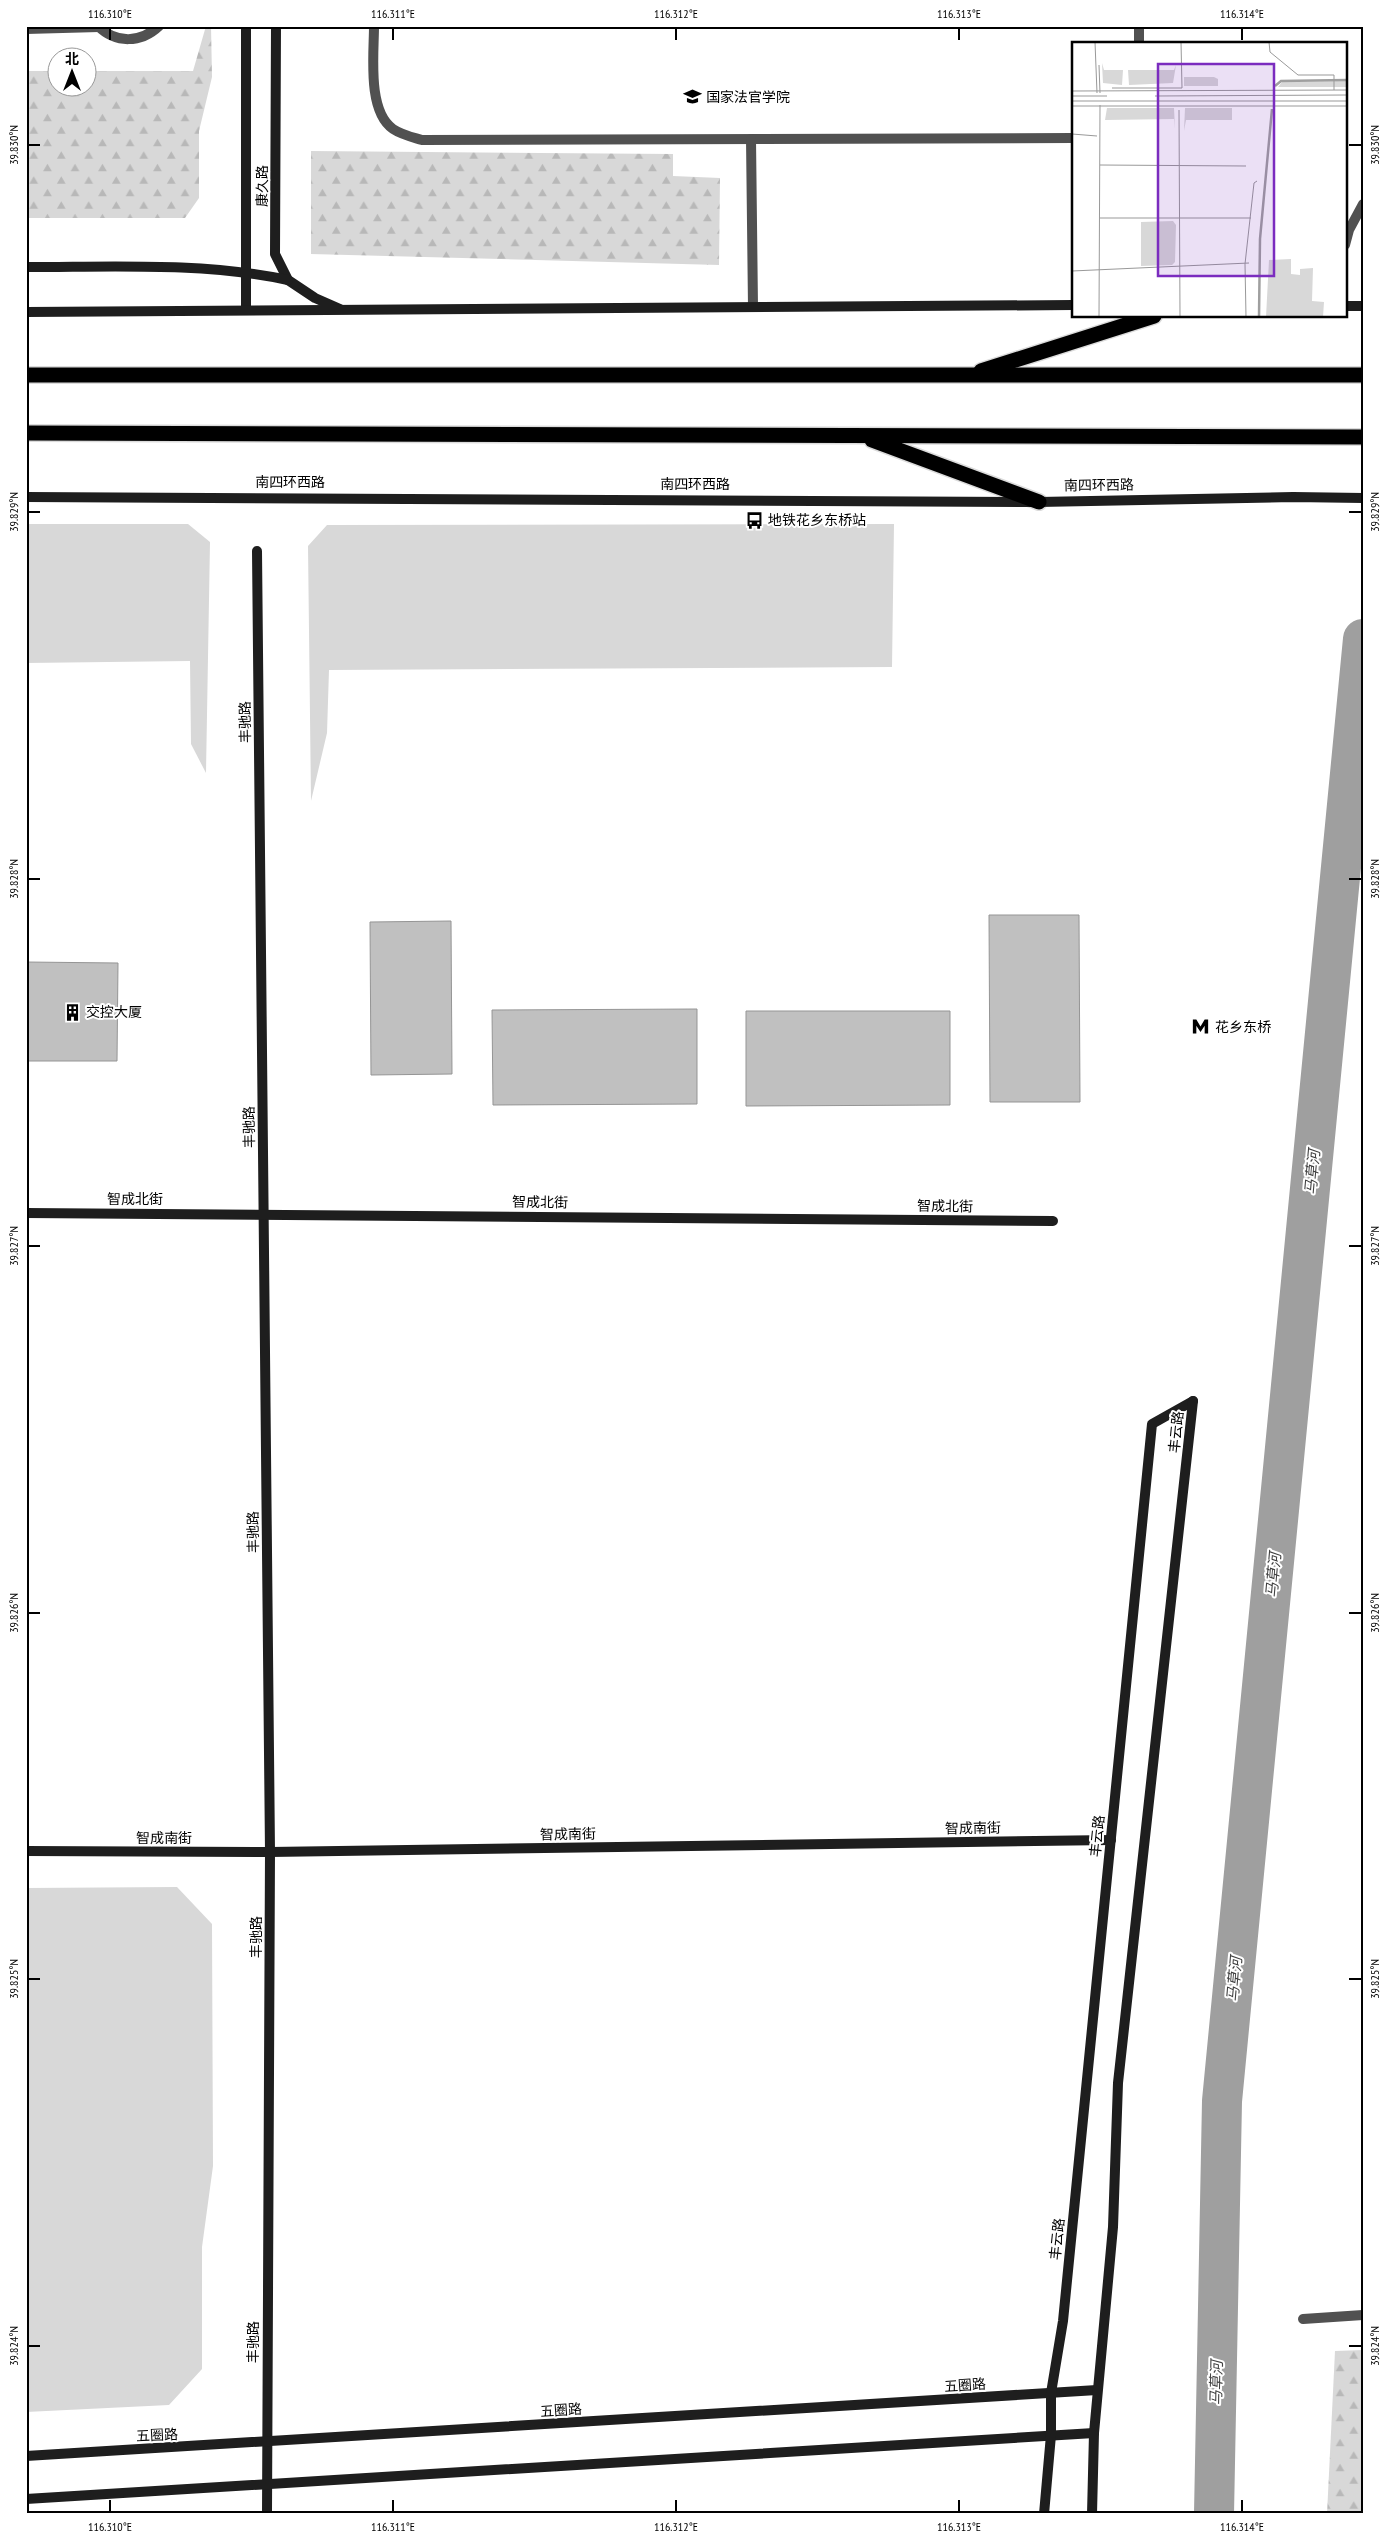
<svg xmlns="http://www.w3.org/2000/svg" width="1389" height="2540" font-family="'PT Sans Narrow','Noto Sans SC',sans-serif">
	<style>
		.forest { fill: url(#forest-firs) }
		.park { fill: #d8d8d8 }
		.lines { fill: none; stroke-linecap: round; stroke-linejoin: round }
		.river { stroke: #9f9f9f; stroke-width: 40 }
		.building { fill: #c0c0c0; stroke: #959595 }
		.highway-casing { stroke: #dbdbdb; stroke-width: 18 }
		.lane { stroke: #515151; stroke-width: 10 }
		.street { stroke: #515151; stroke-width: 10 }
		.secondary { stroke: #1e1e1e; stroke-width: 10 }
		.highway { stroke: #000; stroke-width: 15 }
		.ticks { fill: none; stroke: #000; stroke-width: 2 }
		.labels { text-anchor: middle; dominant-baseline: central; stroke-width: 4; stroke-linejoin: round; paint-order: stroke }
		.poi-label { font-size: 14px; fill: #000; stroke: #fff; text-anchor: start }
		.street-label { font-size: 14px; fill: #000; stroke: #fff }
		.water-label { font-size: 15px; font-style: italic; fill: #404040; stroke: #fff }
		.inset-river { fill: none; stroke: #9f9f9f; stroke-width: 2.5 }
		.inset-road { fill: none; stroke: #999; stroke-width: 1 }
		.view { fill: #7b2cbf; fill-opacity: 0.15; stroke: #7b2cbf; stroke-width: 2.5 }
		.inset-edge { fill: none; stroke: #000; stroke-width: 2.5 }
		.neatline { fill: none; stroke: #000; stroke-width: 2 }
		.ticks-label { font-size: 12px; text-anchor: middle; fill: #000 }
	</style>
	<defs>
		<pattern id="forest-firs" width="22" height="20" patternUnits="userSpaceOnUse" patternTransform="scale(1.25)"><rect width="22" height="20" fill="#d8d8d8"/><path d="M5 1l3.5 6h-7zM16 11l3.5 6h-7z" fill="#b8b8b8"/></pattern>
	</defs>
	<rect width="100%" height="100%" fill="#fff"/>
	<g class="forest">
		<path d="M 206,26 L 211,26 L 212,77 L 199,131 L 199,198 L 185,218 L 26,218 L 26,71 L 57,71 L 58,88 L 88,88 L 88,71 L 193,71 Z"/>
		<path d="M 311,151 L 673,154 L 673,176 L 720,178 L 719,265 L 311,254 Z"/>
		<path d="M 1363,2350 L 1363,2514 L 1327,2514 L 1335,2351 Z"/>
	</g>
	<g class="park">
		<path d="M 26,524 L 188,524 L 210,542 L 206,773 L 191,744 L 190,661 L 26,663 Z"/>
		<path d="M 894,524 L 892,667 L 329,670 L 327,733 L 311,801 L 308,546 L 327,525 Z"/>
		<path d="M 177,1887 L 212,1924 L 213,2166 L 202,2247 L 202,2369 L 169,2405 L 26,2412 L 26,1888 Z"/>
	</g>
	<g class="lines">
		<path class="river" d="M 1214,2514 L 1222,2101 L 1363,639"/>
	</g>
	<g class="building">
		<path d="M 989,915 L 1079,915 L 1080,1102 L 990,1102 Z"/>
		<path d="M 451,921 L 452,1074 L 371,1075 L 370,922 Z"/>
		<path d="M 26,962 L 118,963 L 117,1061 L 26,1061 Z"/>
		<path d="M 697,1009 L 697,1104 L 493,1105 L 492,1010 Z"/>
		<path d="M 746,1011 L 950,1011 L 950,1105 L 746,1106 Z"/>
	</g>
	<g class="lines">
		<defs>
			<g id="highway">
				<path d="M 981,371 L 1154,316"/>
				<path d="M 26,375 L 1363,375"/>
				<path d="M 26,433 L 1363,437"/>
				<path d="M 872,440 L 1039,502"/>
			</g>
		</defs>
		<use href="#highway" class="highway-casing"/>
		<g class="lane">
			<path d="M 98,26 C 116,44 141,43 159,26"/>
			<path d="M 374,26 C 374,54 367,111 393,129 C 402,135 412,137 422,140 L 1073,138"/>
			<path d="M 1139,26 L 1139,44"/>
			<path d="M 26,29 L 99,27"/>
			<path d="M 751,139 L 753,307"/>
		</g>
		<g class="street">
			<path d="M 1345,245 L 1349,230 L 1363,204"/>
			<path d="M 1303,2319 L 1363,2315"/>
		</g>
		<g class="secondary">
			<path d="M 276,26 L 275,254 L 288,280 L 315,298 L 340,309"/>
			<path d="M 26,267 C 113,267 203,262 288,280"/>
			<path d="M 1345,306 L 1363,306"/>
			<path d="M 246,310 L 246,26"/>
			<path d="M 26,312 L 1073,305"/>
			<path d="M 26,497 L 1039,502 L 1293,497 L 1363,498"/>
			<path d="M 257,551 L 270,1852 L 267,2514"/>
			<path d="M 26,1213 L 1053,1221"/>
			<path d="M 26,1851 L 270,1852 L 1111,1840"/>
			<path d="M 26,2456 L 1097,2390"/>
			<path d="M 26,2499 L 1094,2433"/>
			<path d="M 1044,2514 L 1051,2435 L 1051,2393 L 1063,2321 L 1152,1424 L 1193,1401"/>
			<path d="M 1092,2514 L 1094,2433 L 1113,2227 L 1118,2083 L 1193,1401"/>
		</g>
		<use href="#highway" class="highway"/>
	</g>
	<path class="ticks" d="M 110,28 L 110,40M 393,28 L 393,40M 676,28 L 676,40M 959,28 L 959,40M 1242,28 L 1242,40M 28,145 L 40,145M 1349,145 L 1362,145M 28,512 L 40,512M 1349,512 L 1362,512M 28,879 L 40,879M 1349,879 L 1362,879M 28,1246 L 40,1246M 1349,1246 L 1362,1246M 28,1613 L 40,1613M 1349,1613 L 1362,1613M 28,1979 L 40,1979M 1349,1979 L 1362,1979M 28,2346 L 40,2346M 1349,2346 L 1362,2346M 110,2500 L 110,2512M 393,2500 L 393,2512M 676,2500 L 676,2512M 959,2500 L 959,2512M 1242,2500 L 1242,2512"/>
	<defs>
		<symbol id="university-bare" viewBox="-9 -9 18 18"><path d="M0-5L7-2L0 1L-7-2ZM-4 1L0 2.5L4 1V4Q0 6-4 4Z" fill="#000" stroke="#fff" stroke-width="2.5" paint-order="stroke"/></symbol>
		<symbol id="bus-bare" viewBox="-9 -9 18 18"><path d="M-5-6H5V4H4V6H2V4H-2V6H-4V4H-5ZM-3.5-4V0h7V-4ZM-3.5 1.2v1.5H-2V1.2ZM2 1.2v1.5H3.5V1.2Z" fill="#000" stroke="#fff" stroke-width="2.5" paint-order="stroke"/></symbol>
		<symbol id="building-bare" viewBox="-9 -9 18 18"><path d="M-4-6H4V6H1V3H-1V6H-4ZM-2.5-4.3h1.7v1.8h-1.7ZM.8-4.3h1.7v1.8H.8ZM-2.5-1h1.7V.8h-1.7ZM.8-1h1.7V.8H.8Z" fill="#000" stroke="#fff" stroke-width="2.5" paint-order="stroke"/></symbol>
		<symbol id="metro-bare" viewBox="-9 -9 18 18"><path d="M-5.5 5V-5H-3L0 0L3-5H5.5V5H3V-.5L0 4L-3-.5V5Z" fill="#000" stroke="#fff" stroke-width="2.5" paint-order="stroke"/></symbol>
	</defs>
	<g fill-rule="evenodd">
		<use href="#university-bare" x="680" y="84" width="25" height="25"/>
		<use href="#bus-bare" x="742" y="508" width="25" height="25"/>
		<use href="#building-bare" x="60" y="1000" width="25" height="25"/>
		<use href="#metro-bare" x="1188" y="1014" width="25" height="25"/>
	</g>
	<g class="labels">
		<g class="poi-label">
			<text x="706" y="97">国家法官学院</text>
			<text x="768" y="520">地铁花乡东桥站</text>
			<text x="86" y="1012">交控大厦</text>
			<text x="1215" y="1027">花乡东桥</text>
		</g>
		<g class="street-label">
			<text transform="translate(262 186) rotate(-90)">康久路</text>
			<text x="290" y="482">南四环西路</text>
			<text x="695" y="484">南四环西路</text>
			<text transform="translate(1099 485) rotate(-1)">南四环西路</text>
			<text transform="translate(245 722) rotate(-91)">丰驰路</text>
			<text transform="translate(249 1127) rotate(-91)">丰驰路</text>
			<text x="135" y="1199">智成北街</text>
			<text transform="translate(540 1202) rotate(1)">智成北街</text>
			<text transform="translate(945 1206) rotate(1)">智成北街</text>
			<text transform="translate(1176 1432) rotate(-84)">丰云路</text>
			<text transform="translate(253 1532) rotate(-91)">丰驰路</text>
			<text transform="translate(973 1828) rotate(-1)">智成南街</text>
			<text transform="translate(568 1834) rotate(-1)">智成南街</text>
			<text transform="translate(1097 1836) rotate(-84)">丰云路</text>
			<text x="164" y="1838">智成南街</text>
			<text transform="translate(256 1937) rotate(-90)">丰驰路</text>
			<text transform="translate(1057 2239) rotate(-84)">丰云路</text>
			<text transform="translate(253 2342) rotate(-90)">丰驰路</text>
			<text transform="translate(965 2385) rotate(-4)">五圈路</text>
			<text transform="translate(561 2410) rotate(-4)">五圈路</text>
			<text transform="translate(157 2435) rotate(-3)">五圈路</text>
		</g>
		<g class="water-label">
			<text transform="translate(1312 1172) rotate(-85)">马草河</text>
			<text transform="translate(1273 1575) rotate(-85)">马草河</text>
			<text transform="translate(1234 1979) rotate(-85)">马草河</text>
			<text transform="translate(1216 2383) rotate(-89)">马草河</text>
		</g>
	</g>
	<g transform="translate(1072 42)">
		<rect width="275" height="275" fill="#fff"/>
		<path d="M 30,21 L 32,28 L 51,28 L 50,43 L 31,41 ZM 104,23 L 101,41 L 57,43 L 56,28 L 102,28 ZM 112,35 L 142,35 L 146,37 L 146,44 L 112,44 ZM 275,39 L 275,45 L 206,45 L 210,40 ZM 219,217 L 219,232 L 228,233 L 228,227 L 241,226 L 240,259 L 252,260 L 251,275 L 194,275 L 197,218 Z" fill="#d8d8d8"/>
		<path d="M 35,66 L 102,66 L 103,87 L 102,77 L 33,78 ZM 113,66 L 160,66 L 160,78 L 114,78 L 112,89 ZM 101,179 L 104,183 L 103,220 L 100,223 L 69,224 L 69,180 Z" fill="#d8d8d8"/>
		<path class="inset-river" d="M 203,44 L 209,39 L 275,38M 187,275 L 188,197 L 200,67"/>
		<path class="inset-road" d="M 23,0 L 25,51M 109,0 L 110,46M 197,0 L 198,10 L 226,33 L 262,33 L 262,48M 27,23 L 28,51M 40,46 L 110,46M 0,49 L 275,48M 0,54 L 35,54M 83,54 L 275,53M 0,59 L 275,59M 0,64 L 275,64M 107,68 L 108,275M 0,92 L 25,94M 28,123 L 174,124M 28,176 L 179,176M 0,229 L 177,221M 27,275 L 28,63M 174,275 L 173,222 L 182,141 L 185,139"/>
		<path class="view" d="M 86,22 L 202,22 L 202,234 L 86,234 Z"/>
		<rect width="275" height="275" class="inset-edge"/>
	</g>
	<rect width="1389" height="2540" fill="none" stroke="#ffffff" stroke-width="55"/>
	<g transform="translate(72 72)"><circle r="24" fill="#ffffff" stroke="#999999"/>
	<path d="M0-4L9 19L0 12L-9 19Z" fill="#000000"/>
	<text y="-8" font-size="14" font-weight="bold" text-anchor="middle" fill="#000000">北</text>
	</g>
	<rect x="28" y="28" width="1334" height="2484" class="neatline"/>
	<g class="ticks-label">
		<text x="110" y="18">116.310°E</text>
		<text x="393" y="18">116.311°E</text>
		<text x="676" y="18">116.312°E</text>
		<text x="959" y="18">116.313°E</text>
		<text x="1242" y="18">116.314°E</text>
		<text transform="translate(14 145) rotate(-90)" y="4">39.830°N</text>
		<text transform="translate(1375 145) rotate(-90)" y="4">39.830°N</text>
		<text transform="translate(14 512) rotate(-90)" y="4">39.829°N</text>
		<text transform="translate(1375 512) rotate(-90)" y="4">39.829°N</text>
		<text transform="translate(14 879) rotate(-90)" y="4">39.828°N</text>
		<text transform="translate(1375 879) rotate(-90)" y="4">39.828°N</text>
		<text transform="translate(14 1246) rotate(-90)" y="4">39.827°N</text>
		<text transform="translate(1375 1246) rotate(-90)" y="4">39.827°N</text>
		<text transform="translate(14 1613) rotate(-90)" y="4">39.826°N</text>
		<text transform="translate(1375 1613) rotate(-90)" y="4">39.826°N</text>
		<text transform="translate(14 1979) rotate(-90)" y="4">39.825°N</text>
		<text transform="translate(1375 1979) rotate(-90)" y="4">39.825°N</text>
		<text transform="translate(14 2346) rotate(-90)" y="4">39.824°N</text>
		<text transform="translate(1375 2346) rotate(-90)" y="4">39.824°N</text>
		<text x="110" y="2531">116.310°E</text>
		<text x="393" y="2531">116.311°E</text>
		<text x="676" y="2531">116.312°E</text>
		<text x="959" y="2531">116.313°E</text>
		<text x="1242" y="2531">116.314°E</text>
	</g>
</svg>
